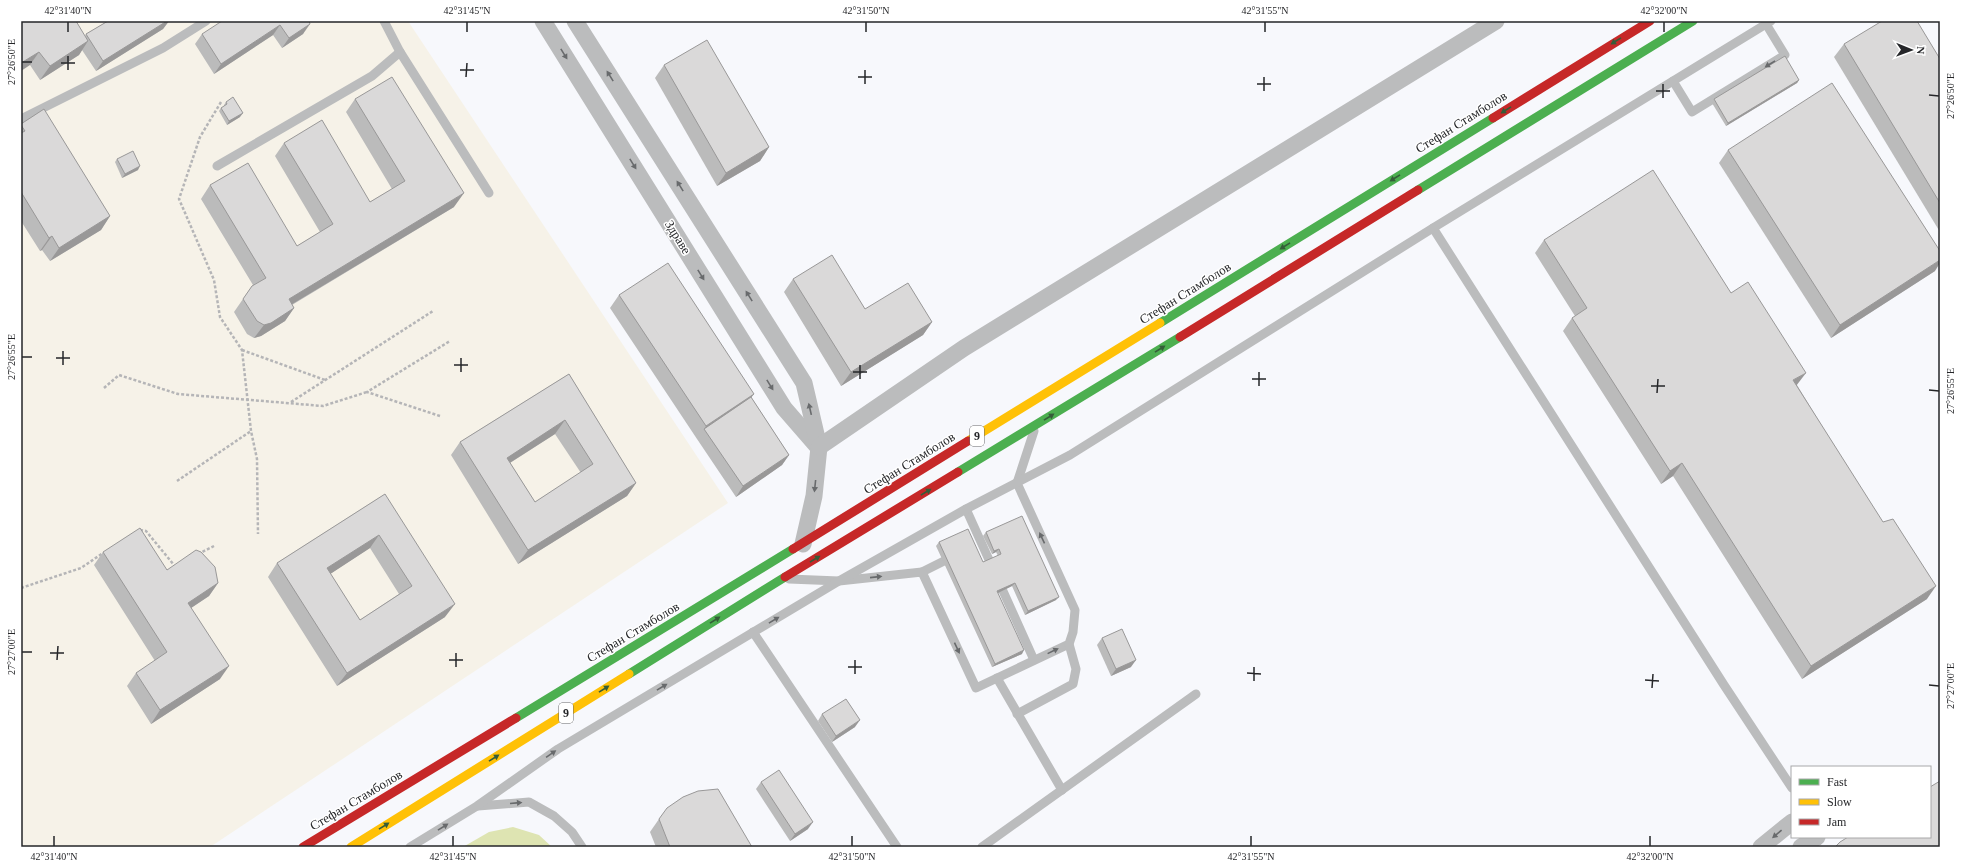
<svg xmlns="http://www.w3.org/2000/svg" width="1961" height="868" font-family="Georgia,serif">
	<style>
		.education { fill: #f6f2e8 }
		.green { fill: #dee4b2 }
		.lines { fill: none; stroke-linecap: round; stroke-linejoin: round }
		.path { stroke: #b5b5b7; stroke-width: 2.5; stroke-dasharray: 3 2; stroke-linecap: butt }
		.lane { stroke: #bbbcbd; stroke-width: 9 }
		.street { stroke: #bbbcbd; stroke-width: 17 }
		.fast { stroke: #4caf50; stroke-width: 9 }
		.slow { stroke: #ffc107; stroke-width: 9 }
		.jam { stroke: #c62828; stroke-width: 9 }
		.wall { fill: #bbb; fill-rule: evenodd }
		.shaded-wall { fill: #999898 }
		.building { fill: #dad9d9; stroke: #999898; fill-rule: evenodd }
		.oneway { fill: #355d39 }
		.oneway2 { fill: #686a6c }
		.ticks { fill: none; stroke: #252629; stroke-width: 1.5 }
		.labels { text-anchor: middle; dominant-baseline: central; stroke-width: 3; stroke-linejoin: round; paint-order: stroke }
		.shield { fill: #fff; stroke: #666769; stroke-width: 1 }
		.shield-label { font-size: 12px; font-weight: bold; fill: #252629 }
		.street-label { font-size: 13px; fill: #252629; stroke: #fff }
		.neatline { fill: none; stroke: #252629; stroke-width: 1.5 }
		.ticks-label { font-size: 10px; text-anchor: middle; fill: #252629 }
	</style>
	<rect width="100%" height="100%" fill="#f7f8fc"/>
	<path class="education" d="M 21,21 L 408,21 L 728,503 L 210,847 L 21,847 Z"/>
	<path class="green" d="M 513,827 L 539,835 L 552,847 L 463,847 L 489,832 Z"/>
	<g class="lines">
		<g class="path">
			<path d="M 221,102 L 200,137 L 179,199 L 214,280 L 220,317 L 242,350 L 251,431 L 257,459 L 258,534"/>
			<path d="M 242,350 L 325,380"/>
			<path d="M 104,388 L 119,375 L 178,394 L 323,406 L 367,392"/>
			<path d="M 291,402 L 433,311"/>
			<path d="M 440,416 L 367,392 L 450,341"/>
			<path d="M 177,481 L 251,431"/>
			<path d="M 140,530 L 146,531 L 174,565"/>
			<path d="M 198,554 L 214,546"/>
			<path d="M 21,588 L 81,568 L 103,553"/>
		</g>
		<g class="lane">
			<path d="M 384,21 L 400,52 L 489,193"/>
			<path d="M 1673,81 L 1692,112 L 1785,55 L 1766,24"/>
			<path d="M 21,119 L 163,48 L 206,21"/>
			<path d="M 217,166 L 372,76 L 400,52"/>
			<path d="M 1433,228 L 1724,685 L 1792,788"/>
			<path d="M 966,509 L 990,562"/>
			<path d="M 922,572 L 944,561"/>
			<path d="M 789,579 L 839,581 L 922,572 L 976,688 L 1069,644 L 1073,632 L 1075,610 L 1017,483 L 1034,431"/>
			<path d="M 1003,591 L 1034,660"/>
			<path d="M 753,632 L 897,847"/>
			<path d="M 997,678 L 1062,790"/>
			<path d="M 1017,714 L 1073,684 L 1076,669 L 1069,644"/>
			<path d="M 478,806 L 529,802 L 554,816 L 572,832 L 582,847"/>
			<path d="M 410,847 L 477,806 L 558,749 L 839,581 L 966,509 L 1070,455 L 1433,228 L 1771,21"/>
			<path d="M 982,847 L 1196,694"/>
		</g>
		<g class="street">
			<path d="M 543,21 L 784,408 L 817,446"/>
			<path d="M 575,21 L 804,383 L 819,447 L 814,496 L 803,544"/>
			<path d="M 819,447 L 964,348 L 1496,21"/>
			<path d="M 1761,847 L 1792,822"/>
			<path d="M 1801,847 L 1817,837"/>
		</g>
		<g class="fast">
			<path d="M 1418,190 L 1693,21"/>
			<path d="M 1160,323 L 1493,118"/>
			<path d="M 958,472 L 1180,337"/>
			<path d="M 629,674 L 785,577"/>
			<path d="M 516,718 L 793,549"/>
		</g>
		<g class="slow">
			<path d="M 968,441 L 1160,323"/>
			<path d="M 351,847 L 629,674"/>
		</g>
		<g class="jam">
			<path d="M 1493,118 L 1650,21"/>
			<path d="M 1180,337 L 1418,190"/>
			<path d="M 793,549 L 968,441"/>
			<path d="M 785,577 L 958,472"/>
			<path d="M 303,847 L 516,718"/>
		</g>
	</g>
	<g class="wall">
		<path d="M 21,21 L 85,36 L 86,34 L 108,21 L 169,21 L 163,29 L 96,71 L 82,50 L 79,55 L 40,80 L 30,65 Z"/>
		<path d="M 309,21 L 303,34 L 282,48 L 273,35 L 214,74 L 195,44 L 202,34 Z"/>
		<path d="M 1844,44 L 1940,59 L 1940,232 L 1834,57 Z"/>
		<path d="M 664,65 L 769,147 L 760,161 L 717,186 L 655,78 Z"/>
		<path d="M 1799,80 L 1797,83 L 1726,126 L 1712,103 L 1714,99 Z"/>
		<path d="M 355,99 L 454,207 L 292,305 L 294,308 L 285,321 L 261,336 L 254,338 L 247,334 L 234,312 L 252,286 L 253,285 L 201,199 L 210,185 L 297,246 L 320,232 L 275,156 L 284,143 L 370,202 L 392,189 L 346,112 Z"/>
		<path d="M 226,102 L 240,117 L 227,125 L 219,111 L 221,108 L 224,106 L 224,105 Z"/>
		<path d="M 21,124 L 110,216 L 101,230 L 50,261 L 42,250 L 40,251 L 21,221 Z"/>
		<path d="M 1728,150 L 1935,271 L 1831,338 L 1719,163 Z"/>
		<path d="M 117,159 L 138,170 L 122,178 L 115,162 Z"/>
		<path d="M 1544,240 L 1731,293 L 1797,385 L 1927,599 L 1802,679 L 1673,476 L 1661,484 L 1563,331 L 1572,318 L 1575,316 L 1535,253 Z"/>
		<path d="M 793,279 L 865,309 L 932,322 L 923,335 L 841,386 L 784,292 Z"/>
		<path d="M 619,295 L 754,394 L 751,397 L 789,455 L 782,465 L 736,497 L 697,439 L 610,308 Z"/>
		<path d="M 569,374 L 636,483 L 627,496 L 518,564 L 451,455 L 460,442 ZM 555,434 L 581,473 L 535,502 L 510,463 Z"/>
		<path d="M 385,494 L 445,617 L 337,686 L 268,577 L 277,563 ZM 370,548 L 399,594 L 360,620 L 330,574 Z"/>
		<path d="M 986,532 L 1056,600 L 1025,615 L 1012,586 L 998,593 L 1022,654 L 992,667 L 936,546 L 939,542 L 983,562 L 998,556 L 996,552 L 992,554 L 983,536 Z"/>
		<path d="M 103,552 L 218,583 L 209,596 L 191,608 L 220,679 L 151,724 L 127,686 L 136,673 L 155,661 L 94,565 Z"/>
		<path d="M 1102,638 L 1131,667 L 1111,676 L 1097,645 Z"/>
		<path d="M 822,714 L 855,727 L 832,742 L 818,721 Z"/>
		<path d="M 761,782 L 808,829 L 790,841 L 756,789 Z"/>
		<path d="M 659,819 L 752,847 L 656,847 L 650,832 Z"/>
	</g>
	<g class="shaded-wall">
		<path d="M 167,21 L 169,21 L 163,29 L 96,71 L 103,61 Z"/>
		<path d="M 310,24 L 303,34 L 282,48 L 289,38 Z"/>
		<path d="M 280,25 L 273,35 L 214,74 L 221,64 Z"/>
		<path d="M 88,41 L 79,55 L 40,80 L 50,66 Z"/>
		<path d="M 39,52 L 30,65 L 21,71 L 21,63 Z"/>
		<path d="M 1799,80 L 1797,83 L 1726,126 L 1728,123 Z"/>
		<path d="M 243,113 L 240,117 L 227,125 L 229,121 Z"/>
		<path d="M 769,147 L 760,161 L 717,186 L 726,173 Z"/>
		<path d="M 140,166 L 138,170 L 122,178 L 125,174 Z"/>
		<path d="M 464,193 L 454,207 L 279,312 L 289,299 Z"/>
		<path d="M 110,216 L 101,230 L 50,261 L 59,248 Z"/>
		<path d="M 52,236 L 42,250 L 40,251 L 49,238 Z"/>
		<path d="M 1940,260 L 1940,263 L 1935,271 L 1831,338 L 1840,325 Z"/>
		<path d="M 294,308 L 285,321 L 261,336 L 254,338 L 264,325 Z"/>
		<path d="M 932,322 L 923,335 L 841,386 L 851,372 Z"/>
		<path d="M 1806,373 L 1796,386 L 1793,380 Z"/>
		<path d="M 754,394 L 744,407 L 704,429 L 706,426 Z"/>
		<path d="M 565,420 L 555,434 L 497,471 L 507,458 Z"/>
		<path d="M 789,455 L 782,465 L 736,497 L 743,486 Z"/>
		<path d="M 1682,463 L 1673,476 L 1661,484 L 1670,471 Z"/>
		<path d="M 636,483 L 627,496 L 518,564 L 528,550 Z"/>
		<path d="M 379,535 L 370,548 L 318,582 L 327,568 Z"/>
		<path d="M 999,549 L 996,552 L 992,554 L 994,551 Z"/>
		<path d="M 218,583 L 209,596 L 179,616 L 188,603 Z"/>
		<path d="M 1015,583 L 1012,586 L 994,595 L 997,591 Z"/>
		<path d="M 1936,586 L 1927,599 L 1802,679 L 1811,666 Z"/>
		<path d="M 1059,597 L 1056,600 L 1025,615 L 1028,611 Z"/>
		<path d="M 455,604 L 445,617 L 337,686 L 347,673 Z"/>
		<path d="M 1024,650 L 1022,654 L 992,667 L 995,664 Z"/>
		<path d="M 1136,660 L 1131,667 L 1111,676 L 1116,669 Z"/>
		<path d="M 229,666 L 220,679 L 151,724 L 160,710 Z"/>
		<path d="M 860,720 L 855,727 L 832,742 L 836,736 Z"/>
		<path d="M 813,822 L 808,829 L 790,841 L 795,834 Z"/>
	</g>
	<g class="building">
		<path d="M 21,21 L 76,21 L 88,41 L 50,66 L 39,52 L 21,63 Z"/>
		<path d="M 108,21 L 167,21 L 103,61 L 86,34 Z"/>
		<path d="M 222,21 L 309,21 L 310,24 L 289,38 L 280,25 L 221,64 L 202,34 Z"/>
		<path d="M 1882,21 L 1917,21 L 1940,59 L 1940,203 L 1844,44 Z"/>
		<path d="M 707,40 L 769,147 L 726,173 L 664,65 Z"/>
		<path d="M 1785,56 L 1799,80 L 1728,123 L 1714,99 Z"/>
		<path d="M 392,77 L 464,193 L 289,299 L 294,308 L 271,323 L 264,325 L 257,321 L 243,299 L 252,286 L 266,278 L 210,185 L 248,163 L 297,246 L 333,224 L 284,143 L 322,120 L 370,202 L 405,181 L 355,99 Z"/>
		<path d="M 1832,83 L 1940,251 L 1940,260 L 1840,325 L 1728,150 Z"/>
		<path d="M 233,97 L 243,113 L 229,121 L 221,108 L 227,104 L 226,102 Z"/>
		<path d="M 44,109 L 110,216 L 59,248 L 52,236 L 49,238 L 21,192 L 21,133 L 25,131 L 21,125 L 21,124 Z"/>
		<path d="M 133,151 L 140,166 L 125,174 L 117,159 Z"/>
		<path d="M 1653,170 L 1731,293 L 1748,282 L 1806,373 L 1793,380 L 1883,522 L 1893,519 L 1936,586 L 1811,666 L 1682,463 L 1670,471 L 1572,318 L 1587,308 L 1544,240 Z"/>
		<path d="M 832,255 L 865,309 L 908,283 L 932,322 L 851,372 L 793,279 Z"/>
		<path d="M 668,263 L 754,394 L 706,426 L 619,295 Z"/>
		<path d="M 569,374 L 636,483 L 528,550 L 460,442 ZM 565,420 L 593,464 L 535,502 L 507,458 Z"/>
		<path d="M 751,397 L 789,455 L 743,486 L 704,429 Z"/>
		<path d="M 385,494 L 455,604 L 347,673 L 277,563 ZM 379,535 L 412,586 L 360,620 L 327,568 Z"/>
		<path d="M 1022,516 L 1059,597 L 1028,611 L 1015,583 L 997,591 L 1024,650 L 995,664 L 939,542 L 968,529 L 983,562 L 1001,554 L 999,549 L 994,551 L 986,532 Z"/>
		<path d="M 140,528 L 167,570 L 196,550 L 201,552 L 215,567 L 218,583 L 188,603 L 229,666 L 160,710 L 136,673 L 167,652 L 103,552 Z"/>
		<path d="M 1122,629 L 1136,660 L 1116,669 L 1102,638 Z"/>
		<path d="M 846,699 L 860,720 L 836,736 L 822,714 Z"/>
		<path d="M 779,770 L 813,822 L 795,834 L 761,782 Z"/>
		<path d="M 1940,781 L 1940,847 L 1835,847 L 1840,842 L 1848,837 L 1930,837 L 1930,787 Z"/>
		<path d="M 718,789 L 752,847 L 670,847 L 659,819 L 667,808 L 683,797 L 698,791 Z"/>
	</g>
	<defs><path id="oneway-solid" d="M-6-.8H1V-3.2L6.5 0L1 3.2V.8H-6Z"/></defs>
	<g class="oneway">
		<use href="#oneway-solid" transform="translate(1616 41) rotate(148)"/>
		<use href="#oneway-solid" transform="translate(1506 110) rotate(148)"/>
		<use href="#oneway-solid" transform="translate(1395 178) rotate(148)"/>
		<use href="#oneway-solid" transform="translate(1285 246) rotate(148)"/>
		<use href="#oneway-solid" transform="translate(1160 349) rotate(-32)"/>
		<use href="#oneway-solid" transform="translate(1049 417) rotate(-32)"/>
		<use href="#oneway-solid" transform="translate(926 492) rotate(-31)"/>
		<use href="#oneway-solid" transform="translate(815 559) rotate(-31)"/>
		<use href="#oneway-solid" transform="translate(715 620) rotate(-32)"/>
		<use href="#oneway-solid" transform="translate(604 689) rotate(-32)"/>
		<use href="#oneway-solid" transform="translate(494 758) rotate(-32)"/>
		<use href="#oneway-solid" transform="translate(384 826) rotate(-32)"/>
	</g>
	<g class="oneway2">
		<use href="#oneway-solid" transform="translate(564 54) rotate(58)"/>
		<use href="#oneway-solid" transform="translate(1770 64) rotate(148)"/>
		<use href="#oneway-solid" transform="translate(610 76) rotate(-122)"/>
		<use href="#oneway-solid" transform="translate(633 164) rotate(58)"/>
		<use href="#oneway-solid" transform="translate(680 186) rotate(-122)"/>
		<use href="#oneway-solid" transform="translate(701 275) rotate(58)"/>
		<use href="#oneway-solid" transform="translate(749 296) rotate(-122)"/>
		<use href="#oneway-solid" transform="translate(770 385) rotate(58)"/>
		<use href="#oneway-solid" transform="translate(810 409) rotate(-103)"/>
		<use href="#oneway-solid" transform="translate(815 486) rotate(96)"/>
		<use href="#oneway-solid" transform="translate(1042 538) rotate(-115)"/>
		<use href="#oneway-solid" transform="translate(876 577) rotate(-6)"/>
		<use href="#oneway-solid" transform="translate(774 620) rotate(-31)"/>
		<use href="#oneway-solid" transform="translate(957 648) rotate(65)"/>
		<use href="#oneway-solid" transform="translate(1053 651) rotate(-26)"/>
		<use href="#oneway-solid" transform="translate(662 687) rotate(-31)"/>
		<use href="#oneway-solid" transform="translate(551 754) rotate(-35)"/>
		<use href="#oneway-solid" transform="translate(516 803) rotate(-5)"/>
		<use href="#oneway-solid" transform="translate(443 827) rotate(-32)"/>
		<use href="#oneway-solid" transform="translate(1777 834) rotate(140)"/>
	</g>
	<path class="ticks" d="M 68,32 L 68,22M 467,32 L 467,22M 866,32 L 866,22M 1265,32 L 1265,22M 1664,32 L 1664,22M 22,62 L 32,62M 61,63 L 75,63M 68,70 L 68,56M 460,70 L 474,70M 466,77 L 467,63M 858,77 L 872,77M 865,84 L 865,70M 1257,84 L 1271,84M 1264,91 L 1264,77M 1656,91 L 1670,91M 1929,95 L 1939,96M 1663,98 L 1663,84M 22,357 L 32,357M 56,358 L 70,358M 63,365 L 63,351M 454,365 L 468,365M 461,372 L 461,358M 853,372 L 867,372M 860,379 L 860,365M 1252,379 L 1266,379M 1259,386 L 1259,372M 1651,386 L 1665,386M 1929,390 L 1939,391M 1657,393 L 1658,379M 22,652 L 32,652M 50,653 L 64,653M 57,660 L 58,646M 449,660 L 463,660M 456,667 L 456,653M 848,667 L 862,667M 1247,673 L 1261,674M 855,674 L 855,660M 1645,680 L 1659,681M 1254,681 L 1254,667M 1929,685 L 1939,686M 1652,688 L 1653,674M 54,846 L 54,836M 453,846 L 453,836M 852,846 L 852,836M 1251,846 L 1251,836M 1650,846 L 1650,836"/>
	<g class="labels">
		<g class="shield">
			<rect x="970" y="426" width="14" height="20" rx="3"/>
			<rect x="559" y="703" width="14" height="20" rx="3"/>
		</g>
		<g class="shield-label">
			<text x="977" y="436">9</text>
			<text x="566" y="713">9</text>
		</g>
		<g class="street-label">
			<text transform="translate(1461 122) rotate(-32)">Стефан Стамболов</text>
			<text transform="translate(678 237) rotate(58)">Здраве</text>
			<text transform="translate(1185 293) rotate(-32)">Стефан Стамболов</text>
			<text transform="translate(909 463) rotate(-32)">Стефан Стамболов</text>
			<text transform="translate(633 632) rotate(-31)">Стефан Стамболов</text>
			<text transform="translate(356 800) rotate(-31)">Стефан Стамболов</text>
		</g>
	</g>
	<rect width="1961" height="868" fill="none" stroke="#ffffff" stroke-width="44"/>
	<rect x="1791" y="766" width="140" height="72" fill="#ffffff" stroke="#a8a8a9"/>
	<rect x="1799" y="779" width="20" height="6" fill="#4caf50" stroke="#a8a8a9"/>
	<text x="1827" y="786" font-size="12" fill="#252629">Fast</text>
	<rect x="1799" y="799" width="20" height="6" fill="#ffc107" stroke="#a8a8a9"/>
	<text x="1827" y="806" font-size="12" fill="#252629">Slow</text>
	<rect x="1799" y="819" width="20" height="6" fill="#c62828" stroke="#a8a8a9"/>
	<text x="1827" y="826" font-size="12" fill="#252629">Jam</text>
	<g transform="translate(1911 50) rotate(91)" stroke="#ffffff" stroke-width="3" paint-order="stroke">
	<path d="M0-3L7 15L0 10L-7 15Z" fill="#252629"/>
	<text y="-6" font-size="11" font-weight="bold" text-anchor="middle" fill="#252629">N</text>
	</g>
	<rect x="22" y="22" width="1917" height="824" class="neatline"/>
	<g class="ticks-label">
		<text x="68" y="14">42°31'40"N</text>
		<text x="467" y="14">42°31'45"N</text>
		<text x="866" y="14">42°31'50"N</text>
		<text x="1265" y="14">42°31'55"N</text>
		<text x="1664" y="14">42°32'00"N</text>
		<text transform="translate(11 62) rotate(-90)" y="4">27°26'50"E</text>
		<text transform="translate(1950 96) rotate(-90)" y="4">27°26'50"E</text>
		<text transform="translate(11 357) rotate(-90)" y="4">27°26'55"E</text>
		<text transform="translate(1950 391) rotate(-90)" y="4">27°26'55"E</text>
		<text transform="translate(11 652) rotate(-90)" y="4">27°27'00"E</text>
		<text transform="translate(1950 686) rotate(-90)" y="4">27°27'00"E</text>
		<text x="54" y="860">42°31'40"N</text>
		<text x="453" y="860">42°31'45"N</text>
		<text x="852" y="860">42°31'50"N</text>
		<text x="1251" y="860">42°31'55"N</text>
		<text x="1650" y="860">42°32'00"N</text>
	</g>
</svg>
